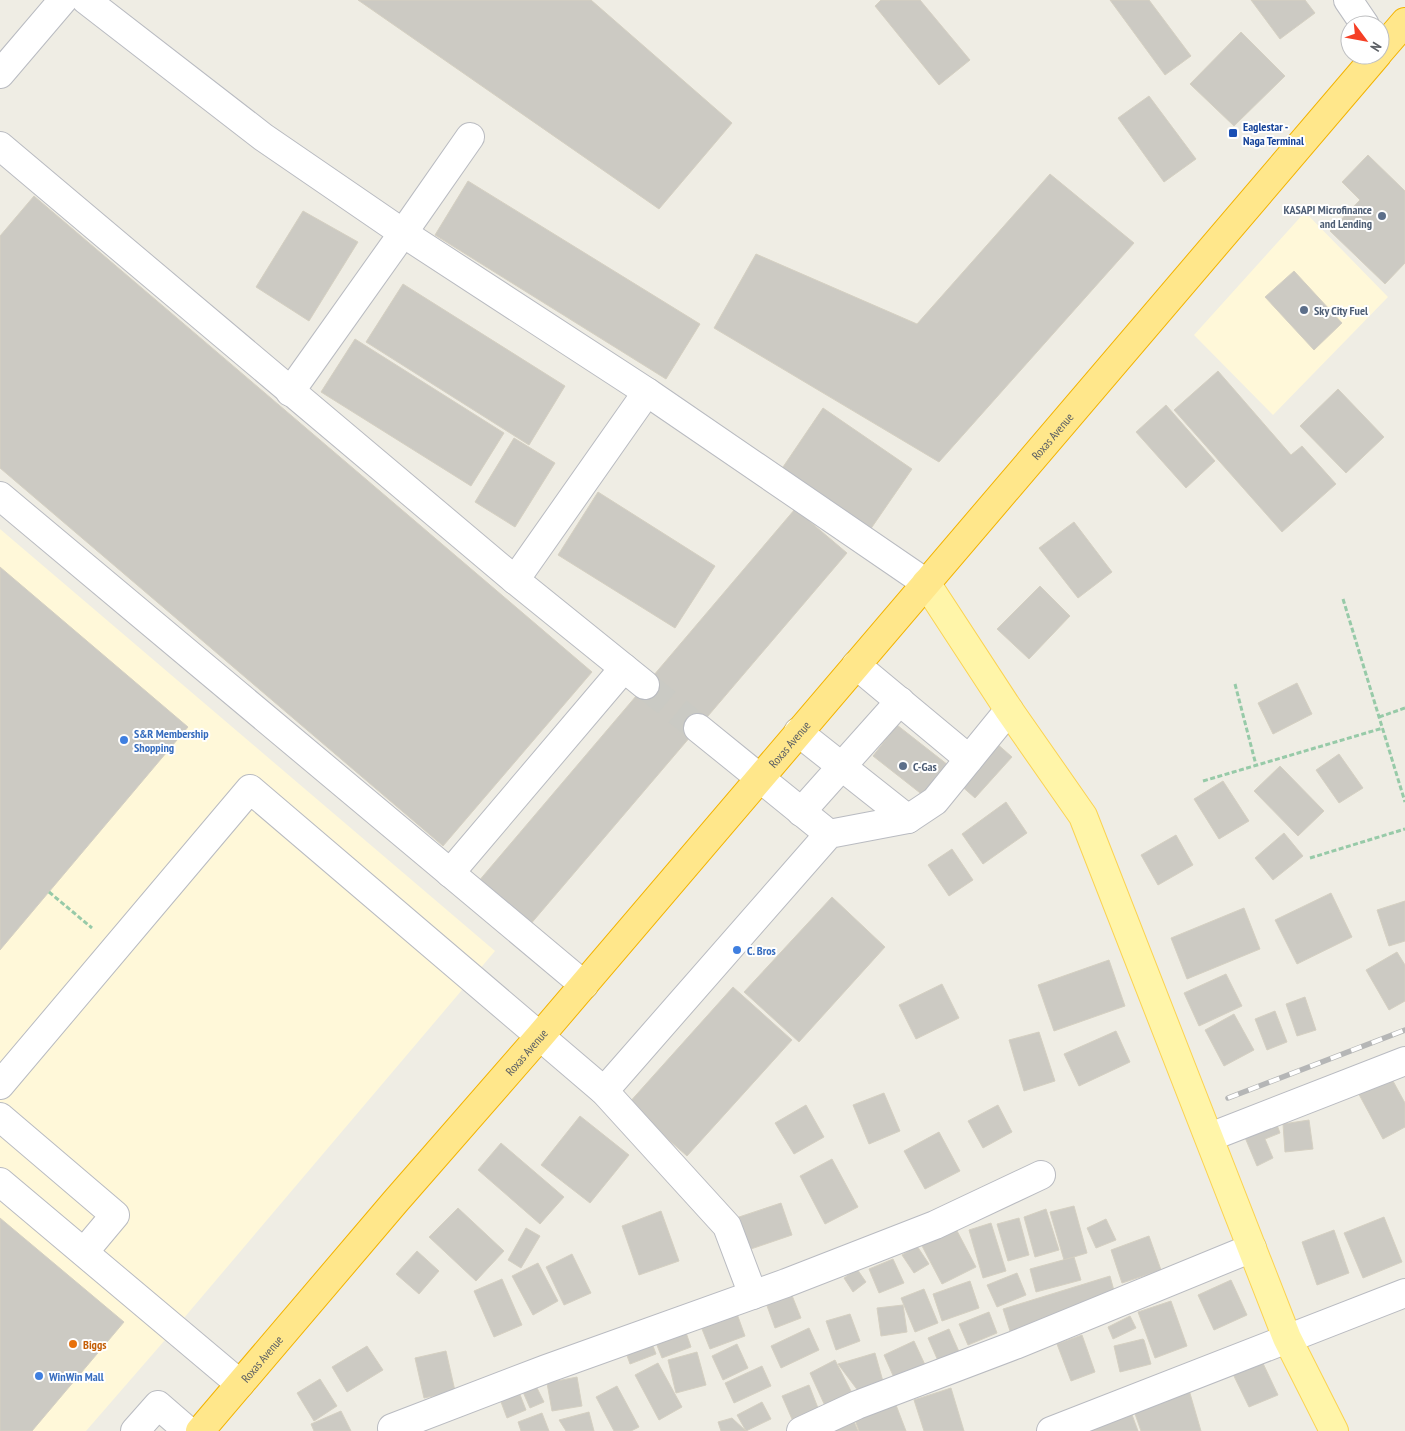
<svg xmlns="http://www.w3.org/2000/svg" width="1405" height="1431" font-family="'PT Sans Narrow',sans-serif">
	<style>
		.commercial { fill: #fff8d9 }
		.building { fill: #cccac3; stroke: #d5d0c2 }
		.lines { fill: none; stroke-linecap: round; stroke-linejoin: round }
		.minor-tunnel { stroke: #cacac4; stroke-width: 28; stroke-dasharray: 28 14; stroke-linecap: butt }
		.minor-casing { stroke: #b9bbc1; stroke-width: 30 }
		.major-casing { stroke: #fbd352; stroke-width: 30 }
		.highway-casing { stroke: #f3b300; stroke-width: 30 }
		.path { stroke: #97caa8; stroke-width: 3; stroke-dasharray: 5 2.5; stroke-linecap: butt }
		.minor { stroke: #fff; stroke-width: 28 }
		.major { stroke: #fff5a9; stroke-width: 28 }
		.highway { stroke: #ffe78b; stroke-width: 28 }
		.rail-casing { stroke: #b5b6b6; stroke-width: 5.5 }
		.rail { stroke: #fff; stroke-width: 4; stroke-dasharray: 11; stroke-linecap: butt }
		.transit-dot { fill: #1a4fb4; stroke: #fff; stroke-width: 2 }
		.service-dot { fill: #5c6f8a; stroke: #fff; stroke-width: 2 }
		.shop-dot { fill: #3f7fe0; stroke: #fff; stroke-width: 2 }
		.food-dot { fill: #e8710a; stroke: #fff; stroke-width: 2 }
		.labels { text-anchor: middle; dominant-baseline: central; stroke-width: 4; stroke-linejoin: round; paint-order: stroke }
		.transit-label { font-size: 12px; font-weight: bold; fill: #164399; stroke: #fff; text-anchor: start }
		.service-label { font-size: 12px; font-weight: bold; fill: #4e5e75; stroke: #fff; text-anchor: start }
		.street-label { font-size: 12px; fill: #5c6065; stroke: #fff }
		.shop-label { font-size: 12px; font-weight: bold; fill: #366cbe; stroke: #fff; text-anchor: start }
		.food-label { font-size: 12px; font-weight: bold; fill: #c56008; stroke: #fff; text-anchor: start }
	</style>
	<rect width="100%" height="100%" fill="#efede4"/>
	<g class="commercial">
		<path d="M 1305,212 L 1388,297 L 1273,415 L 1194,335 Z"/>
		<path d="M 0,529 L 495,951 L 178,1325 L 86,1431 L 0,1431 Z"/>
	</g>
	<g class="building">
		<path d="M 358,0 L 591,0 L 732,123 L 659,209 Z"/>
		<path d="M 881,0 L 920,0 L 970,60 L 939,85 L 875,6 Z"/>
		<path d="M 1110,0 L 1149,0 L 1191,56 L 1165,75 Z"/>
		<path d="M 1251,0 L 1305,0 L 1315,13 L 1280,39 Z"/>
		<path d="M 1241,32 L 1285,76 L 1234,126 L 1190,84 Z"/>
		<path d="M 1149,96 L 1196,159 L 1164,182 L 1118,118 Z"/>
		<path d="M 1368,155 L 1405,191 L 1405,263 L 1385,284 L 1330,231 L 1360,200 L 1342,182 Z"/>
		<path d="M 1050,174 L 1134,243 L 939,462 L 714,328 L 756,254 L 917,324 Z"/>
		<path d="M 468,181 L 700,324 L 666,379 L 435,235 Z"/>
		<path d="M 34,196 L 592,672 L 443,846 L 0,468 L 0,236 Z"/>
		<path d="M 303,211 L 358,242 L 309,321 L 256,287 Z"/>
		<path d="M 1294,271 L 1342,323 L 1314,350 L 1265,297 Z"/>
		<path d="M 403,284 L 565,386 L 529,445 L 366,342 Z"/>
		<path d="M 355,339 L 504,433 L 471,486 L 321,392 Z"/>
		<path d="M 1218,371 L 1291,455 L 1302,446 L 1336,484 L 1282,532 L 1174,410 Z"/>
		<path d="M 1338,389 L 1384,437 L 1346,473 L 1300,426 Z"/>
		<path d="M 1166,405 L 1215,461 L 1186,488 L 1136,432 Z"/>
		<path d="M 823,408 L 912,469 L 870,530 L 781,470 Z"/>
		<path d="M 514,438 L 555,463 L 515,527 L 475,502 Z"/>
		<path d="M 598,492 L 715,566 L 675,628 L 558,555 Z"/>
		<path d="M 795,509 L 847,553 L 529,926 L 478,882 Z"/>
		<path d="M 1074,522 L 1112,572 L 1078,598 L 1039,548 Z"/>
		<path d="M 0,567 L 188,727 L 0,950 Z"/>
		<path d="M 1040,586 L 1070,616 L 1029,659 L 997,629 Z"/>
		<path d="M 1297,683 L 1312,714 L 1273,734 L 1258,703 Z"/>
		<path d="M 897,725 L 948,765 L 924,796 L 873,756 Z"/>
		<path d="M 995,742 L 1012,757 L 975,798 L 958,783 Z"/>
		<path d="M 1339,754 L 1363,788 L 1339,803 L 1316,770 Z"/>
		<path d="M 1280,766 L 1324,811 L 1298,836 L 1254,791 Z"/>
		<path d="M 1223,781 L 1249,821 L 1219,839 L 1194,799 Z"/>
		<path d="M 1006,802 L 1027,833 L 983,864 L 962,834 Z"/>
		<path d="M 1284,833 L 1303,856 L 1273,880 L 1255,858 Z"/>
		<path d="M 1176,835 L 1193,865 L 1158,885 L 1141,855 Z"/>
		<path d="M 952,849 L 973,880 L 949,896 L 928,865 Z"/>
		<path d="M 1331,893 L 1352,937 L 1297,964 L 1275,920 Z"/>
		<path d="M 832,897 L 885,947 L 799,1042 L 744,992 Z"/>
		<path d="M 1405,901 L 1405,941 L 1389,946 L 1377,910 Z"/>
		<path d="M 1244,908 L 1260,949 L 1187,979 L 1171,938 Z"/>
		<path d="M 1397,952 L 1405,965 L 1405,1001 L 1389,1010 L 1366,970 Z"/>
		<path d="M 1109,960 L 1125,1006 L 1054,1031 L 1038,985 Z"/>
		<path d="M 1226,974 L 1242,1006 L 1199,1026 L 1184,993 Z"/>
		<path d="M 942,984 L 959,1018 L 916,1039 L 899,1005 Z"/>
		<path d="M 733,987 L 792,1040 L 687,1156 L 628,1104 Z"/>
		<path d="M 1305,997 L 1316,1030 L 1297,1036 L 1286,1004 Z"/>
		<path d="M 1275,1011 L 1287,1042 L 1267,1050 L 1255,1019 Z"/>
		<path d="M 1234,1014 L 1254,1050 L 1224,1066 L 1205,1030 Z"/>
		<path d="M 1116,1031 L 1130,1062 L 1079,1086 L 1064,1054 Z"/>
		<path d="M 1039,1032 L 1055,1081 L 1024,1091 L 1009,1040 Z"/>
		<path d="M 1387,1070 L 1405,1103 L 1405,1127 L 1383,1139 L 1355,1087 Z"/>
		<path d="M 884,1093 L 900,1131 L 869,1144 L 853,1105 Z"/>
		<path d="M 806,1105 L 824,1137 L 794,1154 L 775,1123 Z"/>
		<path d="M 998,1105 L 1012,1132 L 983,1148 L 968,1121 Z"/>
		<path d="M 1273,1114 L 1280,1133 L 1265,1139 L 1273,1158 L 1257,1166 L 1241,1128 Z"/>
		<path d="M 580,1116 L 629,1155 L 590,1203 L 541,1165 Z"/>
		<path d="M 1309,1120 L 1313,1149 L 1285,1152 L 1283,1124 Z"/>
		<path d="M 939,1132 L 960,1171 L 925,1189 L 904,1151 Z"/>
		<path d="M 501,1143 L 564,1197 L 540,1224 L 478,1170 Z"/>
		<path d="M 832,1159 L 858,1207 L 825,1224 L 800,1176 Z"/>
		<path d="M 781,1203 L 792,1235 L 745,1251 L 733,1219 Z"/>
		<path d="M 1074,1206 L 1087,1253 L 1064,1260 L 1050,1212 Z"/>
		<path d="M 458,1208 L 504,1251 L 476,1281 L 429,1237 Z"/>
		<path d="M 1046,1209 L 1059,1250 L 1035,1257 L 1024,1217 Z"/>
		<path d="M 661,1211 L 679,1261 L 639,1275 L 622,1226 Z"/>
		<path d="M 1384,1217 L 1402,1262 L 1363,1278 L 1344,1233 Z"/>
		<path d="M 0,1218 L 124,1322 L 32,1431 L 0,1431 Z"/>
		<path d="M 1019,1218 L 1029,1255 L 1008,1261 L 997,1224 Z"/>
		<path d="M 1106,1219 L 1116,1240 L 1096,1248 L 1087,1228 Z"/>
		<path d="M 991,1223 L 1006,1271 L 983,1278 L 969,1230 Z"/>
		<path d="M 955,1227 L 976,1267 L 942,1284 L 921,1244 Z"/>
		<path d="M 526,1228 L 540,1236 L 521,1268 L 508,1260 Z"/>
		<path d="M 1334,1230 L 1349,1273 L 1317,1285 L 1302,1242 Z"/>
		<path d="M 1149,1236 L 1161,1270 L 1122,1283 L 1111,1250 Z"/>
		<path d="M 917,1246 L 929,1264 L 914,1273 L 902,1255 Z"/>
		<path d="M 417,1251 L 439,1271 L 419,1294 L 396,1274 Z"/>
		<path d="M 572,1254 L 591,1293 L 564,1305 L 546,1267 Z"/>
		<path d="M 1074,1257 L 1081,1280 L 1036,1292 L 1030,1269 Z"/>
		<path d="M 893,1259 L 904,1283 L 879,1293 L 869,1269 Z"/>
		<path d="M 538,1263 L 558,1301 L 533,1315 L 512,1276 Z"/>
		<path d="M 857,1269 L 866,1282 L 853,1292 L 844,1278 Z"/>
		<path d="M 1017,1273 L 1026,1295 L 997,1307 L 987,1285 Z"/>
		<path d="M 1110,1276 L 1116,1298 L 1010,1331 L 1003,1309 Z"/>
		<path d="M 502,1279 L 522,1325 L 494,1337 L 474,1291 Z"/>
		<path d="M 1231,1280 L 1247,1315 L 1214,1330 L 1198,1295 Z"/>
		<path d="M 970,1281 L 979,1308 L 942,1321 L 933,1294 Z"/>
		<path d="M 924,1289 L 938,1323 L 915,1332 L 901,1298 Z"/>
		<path d="M 791,1293 L 801,1318 L 775,1328 L 766,1303 Z"/>
		<path d="M 1171,1301 L 1187,1346 L 1155,1358 L 1138,1312 Z"/>
		<path d="M 903,1305 L 907,1332 L 881,1336 L 877,1308 Z"/>
		<path d="M 736,1311 L 745,1336 L 710,1349 L 700,1324 Z"/>
		<path d="M 989,1312 L 997,1333 L 968,1345 L 959,1324 Z"/>
		<path d="M 850,1314 L 860,1341 L 836,1350 L 826,1321 Z"/>
		<path d="M 1130,1316 L 1136,1328 L 1113,1339 L 1108,1327 Z"/>
		<path d="M 683,1324 L 691,1347 L 662,1358 L 653,1335 Z"/>
		<path d="M 809,1328 L 819,1350 L 781,1368 L 771,1346 Z"/>
		<path d="M 949,1329 L 960,1354 L 939,1363 L 928,1338 Z"/>
		<path d="M 1082,1335 L 1095,1372 L 1071,1381 L 1057,1344 Z"/>
		<path d="M 650,1338 L 656,1354 L 630,1364 L 624,1347 Z"/>
		<path d="M 1143,1339 L 1144,1340 L 1151,1364 L 1120,1372 L 1114,1346 Z"/>
		<path d="M 914,1341 L 926,1367 L 895,1380 L 884,1355 Z"/>
		<path d="M 737,1344 L 748,1368 L 723,1380 L 712,1356 Z"/>
		<path d="M 367,1346 L 383,1370 L 347,1392 L 332,1367 Z"/>
		<path d="M 446,1351 L 455,1391 L 424,1398 L 415,1358 Z"/>
		<path d="M 697,1352 L 706,1385 L 676,1393 L 668,1360 Z"/>
		<path d="M 875,1353 L 884,1385 L 859,1392 L 838,1364 Z"/>
		<path d="M 1260,1357 L 1278,1395 L 1249,1407 L 1231,1370 Z"/>
		<path d="M 835,1360 L 853,1395 L 826,1408 L 810,1373 Z"/>
		<path d="M 658,1363 L 682,1407 L 659,1420 L 635,1375 Z"/>
		<path d="M 762,1366 L 771,1386 L 734,1403 L 725,1383 Z"/>
		<path d="M 577,1377 L 582,1406 L 552,1411 L 547,1383 Z"/>
		<path d="M 320,1379 L 337,1406 L 314,1421 L 297,1393 Z"/>
		<path d="M 809,1385 L 818,1408 L 792,1419 L 782,1396 Z"/>
		<path d="M 536,1386 L 544,1402 L 530,1408 L 523,1392 Z"/>
		<path d="M 617,1386 L 639,1427 L 631,1431 L 614,1431 L 596,1397 Z"/>
		<path d="M 517,1387 L 526,1410 L 507,1418 L 498,1394 Z"/>
		<path d="M 951,1388 L 964,1431 L 924,1431 L 914,1400 Z"/>
		<path d="M 1189,1390 L 1201,1431 L 1141,1431 L 1134,1411 Z"/>
		<path d="M 762,1402 L 771,1419 L 746,1431 L 737,1415 Z"/>
		<path d="M 896,1405 L 906,1431 L 859,1431 L 855,1420 Z"/>
		<path d="M 341,1411 L 351,1431 L 314,1431 L 311,1424 Z"/>
		<path d="M 589,1412 L 594,1431 L 566,1431 L 559,1420 Z"/>
		<path d="M 1131,1412 L 1138,1431 L 1088,1431 Z"/>
		<path d="M 542,1413 L 549,1431 L 521,1431 L 518,1422 Z"/>
		<path d="M 732,1418 L 746,1431 L 721,1431 L 718,1422 Z"/>
		<path d="M 853,1419 L 858,1431 L 825,1431 Z"/>
	</g>
	<g class="lines">
		<path class="minor-tunnel" d="M 645,685 L 698,728"/>
		<defs>
			<g id="minor">
				<path d="M 86,0 L 263,137 L 403,233 L 647,392 L 926,583"/>
				<path d="M 1348,0 L 1365,25"/>
				<path d="M 0,74 L 63,0"/>
				<path d="M 0,146 L 515,580 L 645,685"/>
				<path d="M 290,392 L 403,233 L 470,137"/>
				<path d="M 0,496 L 584,985"/>
				<path d="M 515,580 L 647,392"/>
				<path d="M 856,665 L 969,759"/>
				<path d="M 698,728 L 829,834"/>
				<path d="M 798,732 L 908,819"/>
				<path d="M 801,812 L 900,701"/>
				<path d="M 450,873 L 624,668"/>
				<path d="M 0,1085 L 250,789 L 604,1091 L 727,1226 L 753,1295"/>
				<path d="M 604,1091 L 829,834 L 908,819 L 935,801 L 1009,710"/>
				<path d="M 0,1117 L 115,1215 L 84,1252"/>
				<path d="M 1210,1137 L 1405,1061"/>
				<path d="M 0,1182 L 240,1384"/>
				<path d="M 392,1428 L 546,1369 L 786,1283 L 935,1225 L 1041,1175"/>
				<path d="M 135,1431 L 158,1405 L 188,1431"/>
				<path d="M 801,1431 L 857,1405 L 1015,1345 L 1252,1248"/>
				<path d="M 1051,1431 L 1405,1293"/>
			</g>
			<path id="major" d="M 926,583 L 1009,710 L 1083,816 L 1287,1338 L 1334,1431"/>
			<g id="highway">
				<path d="M 1380,51 L 1405,22"/>
				<path id="s1" d="M 200,1431 L 395,1202 L 540,1036 L 1377,55"/>
			</g>
		</defs>
		<use href="#minor" class="minor-casing"/>
		<use href="#major" class="major-casing"/>
		<use href="#highway" class="highway-casing"/>
		<g class="path">
			<path d="M 1343,599 L 1405,802"/>
			<path d="M 1235,684 L 1256,765"/>
			<path d="M 1379,717 L 1405,708"/>
			<path d="M 1203,781 L 1383,728"/>
			<path d="M 1310,858 L 1405,829"/>
			<path d="M 49,892 L 92,928"/>
		</g>
		<use href="#minor" class="minor"/>
		<use href="#major" class="major"/>
		<use href="#highway" class="highway"/>
		<defs>
			<path id="rail" d="M 1228,1098 L 1405,1030"/>
		</defs>
		<use href="#rail" class="rail-casing"/>
		<use href="#rail" class="rail"/>
	</g>
	<rect class="transit-dot" x="1228" y="128" width="10" height="10" rx="2.5"/>
	<g class="service-dot">
		<circle cx="1382" cy="216" r="5"/>
		<circle cx="1304" cy="310" r="5"/>
		<circle cx="903" cy="766" r="5"/>
	</g>
	<g class="shop-dot">
		<circle cx="124" cy="740" r="5"/>
		<circle cx="737" cy="950" r="5"/>
		<circle cx="39" cy="1376" r="5"/>
	</g>
	<circle class="food-dot" cx="73" cy="1344" r="5"/>
	<g class="labels">
		<g class="transit-label">
			<text x="1243" y="126">Eaglestar -<tspan x="1243" dy="14">Naga Terminal</tspan></text>
		</g>
		<g class="service-label">
			<text x="1372" y="209" text-anchor="end">KASAPI Microfinance<tspan x="1372" dy="14">and Lending</tspan></text>
			<text x="1314" y="310">Sky City Fuel</text>
			<text x="913" y="766">C-Gas</text>
		</g>
		<g class="street-label">
			<text stroke="none"><textPath href="#s1" startOffset="1310">Roxas Avenue</textPath></text>
			<text stroke="none"><textPath href="#s1" startOffset="905">Roxas Avenue</textPath></text>
			<text stroke="none"><textPath href="#s1" startOffset="500">Roxas Avenue</textPath></text>
			<text stroke="none"><textPath href="#s1" startOffset="95">Roxas Avenue</textPath></text>
		</g>
		<g class="shop-label">
			<text x="134" y="733">S&amp;R Membership<tspan x="134" dy="14">Shopping</tspan></text>
			<text x="747" y="950">C. Bros</text>
			<text x="49" y="1376">WinWin Mall</text>
		</g>
		<g class="food-label">
			<text x="83" y="1344">Biggs</text>
		</g>
	</g>
	<g transform="translate(1365 40) rotate(122)"><circle r="24" fill="#ffffff" stroke="#bebfc1"/>
	<path d="M0-4L9 19L0 12L-9 19Z" fill="#f53f25"/>
	<text y="-8" font-size="14" font-weight="bold" text-anchor="middle" fill="#5c6065">N</text>
	</g>
</svg>
